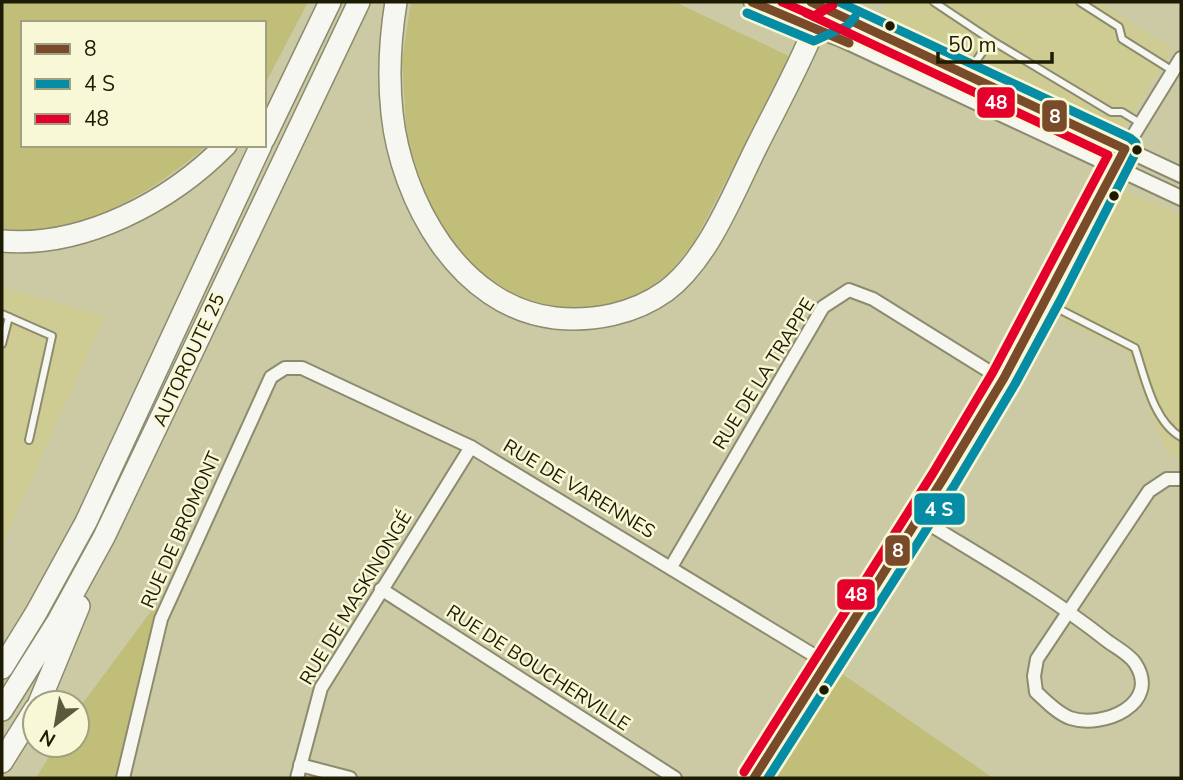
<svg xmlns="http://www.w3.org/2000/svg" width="1183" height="780" font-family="'Nunito Sans',sans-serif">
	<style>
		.built { fill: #cecc93 }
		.green { fill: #c0be79 }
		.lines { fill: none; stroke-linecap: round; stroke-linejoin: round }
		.service-casing { stroke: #8c8b6e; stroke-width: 10 }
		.minor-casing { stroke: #8c8b6e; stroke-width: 16 }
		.tertiary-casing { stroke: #8c8b6e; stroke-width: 18 }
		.secondary-casing { stroke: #8c8b6e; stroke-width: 19 }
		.motorway-casing { stroke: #8c8b6e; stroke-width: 24 }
		.service { stroke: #f7f7f2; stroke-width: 6 }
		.minor { stroke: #f7f7f2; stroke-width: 12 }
		.tertiary { stroke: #f7f7f2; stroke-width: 14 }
		.secondary { stroke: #f7f7f2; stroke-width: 16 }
		.motorway { stroke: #f7f7f2; stroke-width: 21 }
		.bus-1-casing { stroke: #f8f8d7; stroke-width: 14 }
		.bus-2-casing { stroke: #f8f8d7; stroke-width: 14 }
		.bus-3-casing { stroke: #f8f8d7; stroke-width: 14 }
		.bus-1 { stroke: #7a4b2a; stroke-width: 9 }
		.bus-2 { stroke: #068da5; stroke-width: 9 }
		.bus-3 { stroke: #e4002b; stroke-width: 9 }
		.bus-dot { fill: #1d1c03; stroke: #f8f8d7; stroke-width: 2.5 }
		.labels { text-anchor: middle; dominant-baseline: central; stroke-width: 5; stroke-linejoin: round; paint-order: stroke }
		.street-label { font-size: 19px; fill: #1d1c03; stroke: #f8f8d7 }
		.line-badge { stroke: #f8f8d7; stroke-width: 2.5 }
		.badge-label { font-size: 19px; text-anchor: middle; font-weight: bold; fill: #fff }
	</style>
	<rect width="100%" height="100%" fill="#cbcaa5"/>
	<g class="built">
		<path d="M 886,2 L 1098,2 L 1173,49 L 1124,127 L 1115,129 L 892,25 L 894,20 L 881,14 Z"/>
		<path d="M 1120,188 L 1181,216 L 1181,458 L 1166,451 L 1126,351 L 1047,313 Z"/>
		<path d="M 2,287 L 105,316 L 2,545 Z"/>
	</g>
	<g class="green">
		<path d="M 2,2 L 308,2 L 264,86 L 264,23 L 23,23 L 23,145 L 208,145 C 151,193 80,238 2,229 Z"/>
		<path d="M 411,2 L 675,2 L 791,57 L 693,244 L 667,275 L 645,291 L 612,306 L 584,312 L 533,306 L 498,288 L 459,256 L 435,220 L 407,142 L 402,60 Z"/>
		<path d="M 158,602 L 119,778 L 36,778 L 56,745 L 77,745 L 77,711 Z"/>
		<path d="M 825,662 L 993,778 L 754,778 Z"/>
	</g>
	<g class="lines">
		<defs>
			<g id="service">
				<path d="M 934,2 L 991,40"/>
				<path d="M 1080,2 L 1119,27 L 1122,39 L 1173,71"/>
				<path d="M 958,94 L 966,75 L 991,40 L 1111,112 L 1122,112 L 1140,123"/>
				<path d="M 1047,303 L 1135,348 C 1145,377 1153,421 1181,437"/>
				<path d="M 2,314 L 52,336 L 29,440"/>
				<path d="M 2,344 L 9,317"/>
			</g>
			<g id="minor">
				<path d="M 1125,149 L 1181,58"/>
				<path d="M 919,518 C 982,557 1048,594 1106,640 C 1115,647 1129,654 1135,663 C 1162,704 1103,729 1070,718 C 1057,713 1046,701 1036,692 L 1034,676 L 1037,659 L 1149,491 L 1167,479 L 1181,479"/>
				<path d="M 671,567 L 823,307 L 849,290 L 873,299 L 1003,380"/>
				<path d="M 381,589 L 675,778"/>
				<path d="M 300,765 L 350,778"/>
				<path d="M 123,778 L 161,619 L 271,377 L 285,368 L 302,368 L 471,447 L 825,662"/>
				<path d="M 297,778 L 321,688 L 471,447"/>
			</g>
			<g id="tertiary">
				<path d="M 841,16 L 1181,175"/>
				<path d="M 814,29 L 841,39 L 1181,198"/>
				<path d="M 754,778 C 836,644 925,514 1004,378 C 1047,303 1085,226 1125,149"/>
			</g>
			<g id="secondary">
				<path d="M 752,2 L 814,29"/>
				<path d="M 811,2 L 841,16"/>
				<path d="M 814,29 L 841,16 L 850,2"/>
			</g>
			<g id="motorway">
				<path d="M 396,2 C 390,39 388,76 392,113 C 401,200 459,307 555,318 C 593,322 634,314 666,291 C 709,259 734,191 758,144 C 777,106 798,68 814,29"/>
				<path d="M 264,139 L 330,2"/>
				<path d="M 2,241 C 83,248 170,202 226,145"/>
				<path d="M 2,668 L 36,613 L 86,522 L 261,145"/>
				<path d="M 39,703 L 79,606"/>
				<path d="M 2,710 L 58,621 L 104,537 L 359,2"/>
				<path d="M 2,762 L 35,709"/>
			</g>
		</defs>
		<use href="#service" class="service-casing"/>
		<use href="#minor" class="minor-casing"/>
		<use href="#tertiary" class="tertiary-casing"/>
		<use href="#secondary" class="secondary-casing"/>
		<use href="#motorway" class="motorway-casing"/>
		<use href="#service" class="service"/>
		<use href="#minor" class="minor"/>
		<use href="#tertiary" class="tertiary"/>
		<use href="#secondary" class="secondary"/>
		<use href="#motorway" class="motorway"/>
		<defs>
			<g id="bus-1">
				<path d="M 752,2 L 849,43"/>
				<path d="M 754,778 L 943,479 L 1004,378 L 1125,149 L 811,2"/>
			</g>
			<g id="bus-2">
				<path d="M 747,13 L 814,41 L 847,26 L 855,17"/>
				<path d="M 768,778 L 954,486 L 1015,384 L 1061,299 L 1137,150 L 1136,143 L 1130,138 L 839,2"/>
			</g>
			<g id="bus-3">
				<path d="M 782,2 L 814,16 L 833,5"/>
				<path d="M 744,772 L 933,473 L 993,372 L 1108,155 L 806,13"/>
			</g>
		</defs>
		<use href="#bus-1" class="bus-1-casing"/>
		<use href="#bus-2" class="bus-2-casing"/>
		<use href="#bus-3" class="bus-3-casing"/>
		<use href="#bus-1" class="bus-1"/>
		<use href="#bus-2" class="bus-2"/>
		<use href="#bus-3" class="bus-3"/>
	</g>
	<g class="bus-dot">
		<circle cx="890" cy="26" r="6"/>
		<circle cx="1137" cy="150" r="6"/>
		<circle cx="1114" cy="196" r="6"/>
		<circle cx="824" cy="690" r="6"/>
	</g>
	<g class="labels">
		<g class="street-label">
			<text transform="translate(189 360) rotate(-65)">AUTOROUTE 25</text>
			<text transform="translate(764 374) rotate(-58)">RUE DE LA TRAPPE</text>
			<text transform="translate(579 489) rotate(31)">RUE DE VARENNES</text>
			<text transform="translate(181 530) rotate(-66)">RUE DE BROMONT</text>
			<text transform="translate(356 598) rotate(-59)">RUE DE MASKINONGÉ</text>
			<text transform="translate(538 668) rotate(33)">RUE DE BOUCHERVILLE</text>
		</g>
	</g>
	<g class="line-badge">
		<rect x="976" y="86" width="40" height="33" rx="7" fill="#e4002b"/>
		<rect x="1041" y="99" width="27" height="34" rx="7" fill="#7a4b2a"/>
		<rect x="913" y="492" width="53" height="34" rx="7" fill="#068da5"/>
		<rect x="884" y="534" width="27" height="33" rx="7" fill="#7a4b2a"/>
		<rect x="836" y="578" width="40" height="33" rx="7" fill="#e4002b"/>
	</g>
	<g class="badge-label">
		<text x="996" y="109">48</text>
		<text x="1055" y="123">8</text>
		<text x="939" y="516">4 S</text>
		<text x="898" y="557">8</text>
		<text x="856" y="601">48</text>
	</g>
	<rect width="1183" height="780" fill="none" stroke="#1d1c03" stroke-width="7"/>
	<rect x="21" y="21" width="245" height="126" fill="#f8f8d7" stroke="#a0a082" stroke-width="2"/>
	<rect x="35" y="44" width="35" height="10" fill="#7a4b2a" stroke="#a0a082" stroke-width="2"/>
	<text x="84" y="56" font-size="21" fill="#1d1c03">8</text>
	<rect x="35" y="79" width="35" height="10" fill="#068da5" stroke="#a0a082" stroke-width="2"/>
	<text x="84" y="91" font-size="21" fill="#1d1c03">4 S</text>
	<rect x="35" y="114" width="35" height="10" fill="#e4002b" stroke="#a0a082" stroke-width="2"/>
	<text x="84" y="126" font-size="21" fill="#1d1c03">48</text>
	<g transform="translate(56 724) rotate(211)"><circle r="33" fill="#f8f8d7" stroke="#a0a082" stroke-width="2"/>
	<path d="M0-5L12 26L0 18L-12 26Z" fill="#5a593c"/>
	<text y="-10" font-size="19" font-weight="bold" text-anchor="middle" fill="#1d1c03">N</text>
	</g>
	<path d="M938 52v10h114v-10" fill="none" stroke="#1d1c03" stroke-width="3.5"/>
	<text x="948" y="52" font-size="21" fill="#1d1c03" stroke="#f8f8d7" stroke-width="5" paint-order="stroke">50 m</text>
</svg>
